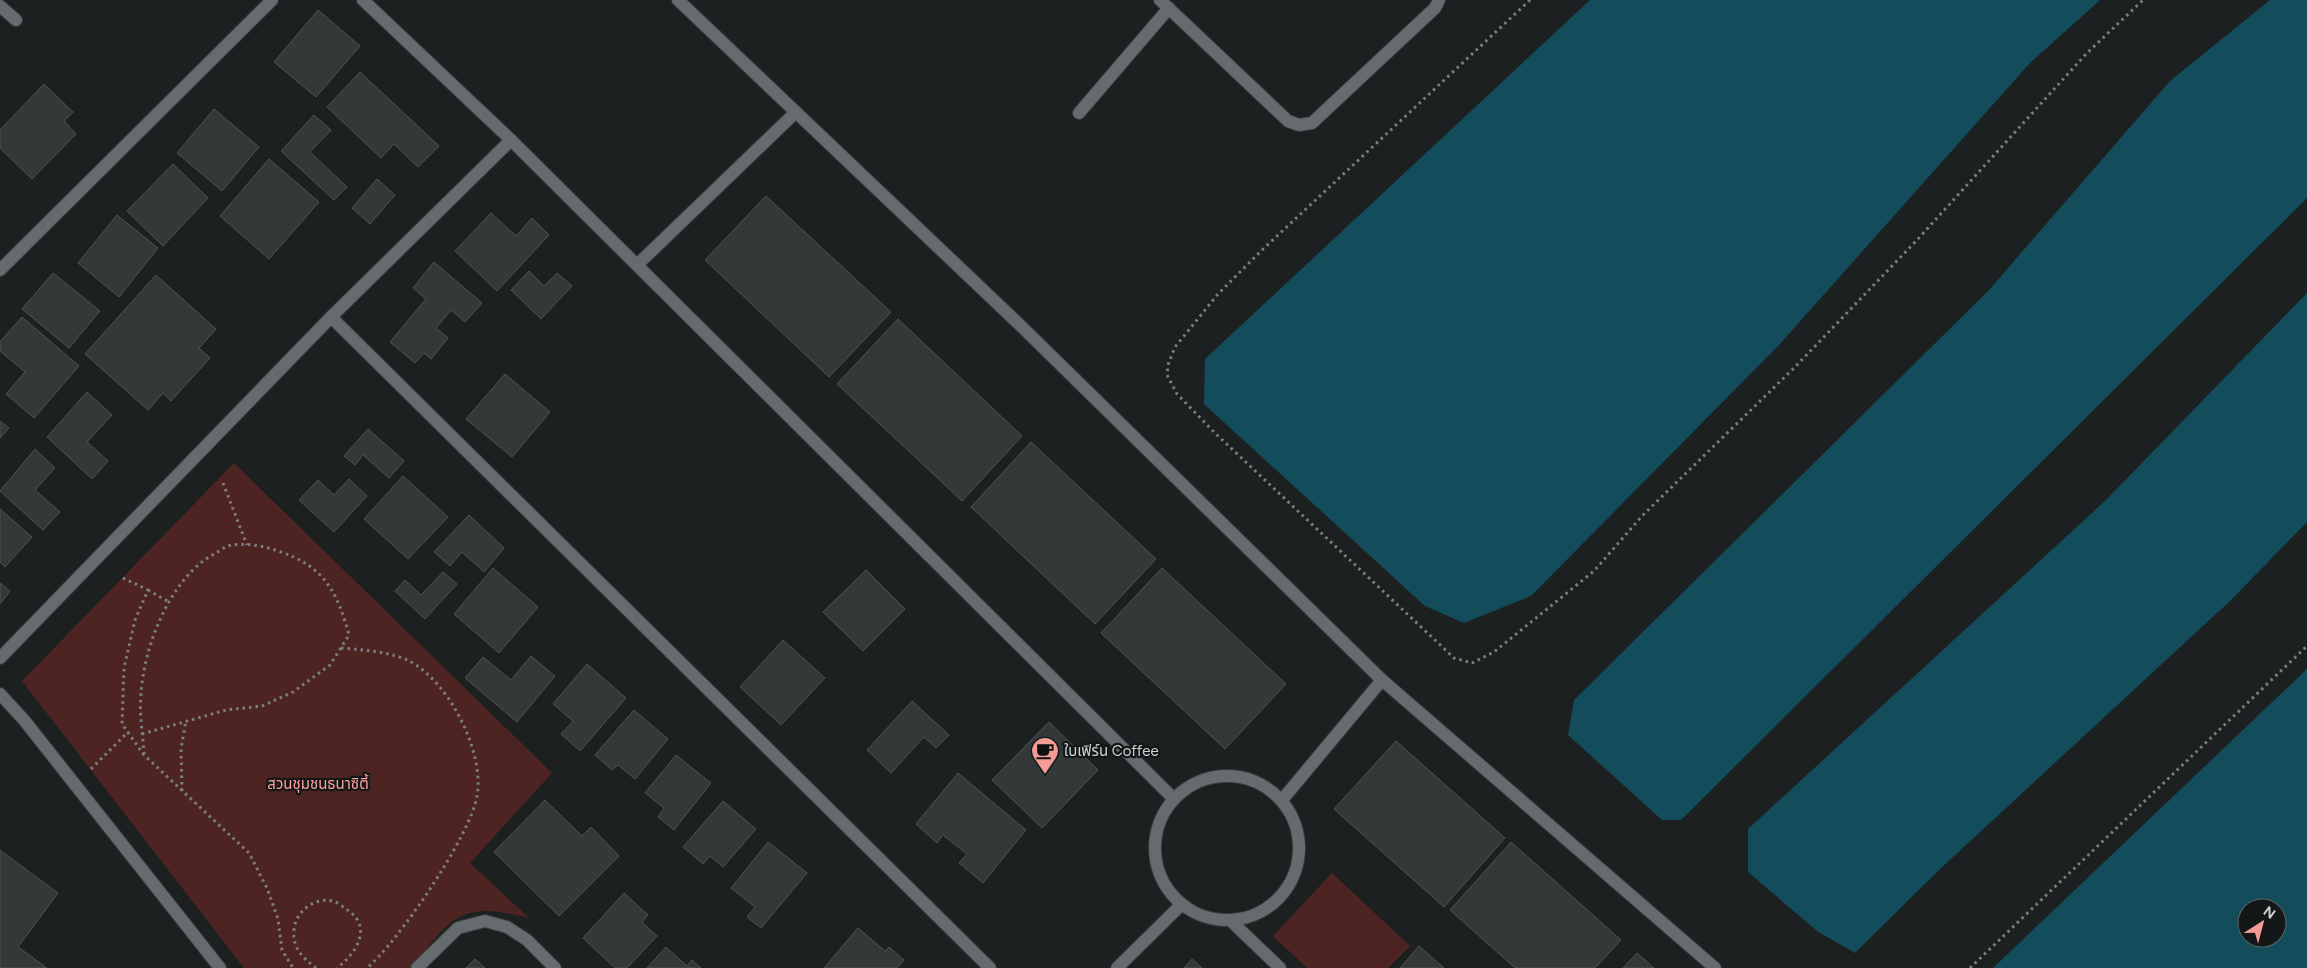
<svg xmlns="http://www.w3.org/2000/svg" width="2307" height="968" font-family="Figtree,'Noto Sans Thai',sans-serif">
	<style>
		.green { fill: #4e2423 }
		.water { fill: #134d5c; fill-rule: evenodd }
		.building { fill: #333839; stroke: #4f5355 }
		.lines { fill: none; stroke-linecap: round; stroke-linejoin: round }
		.service-casing { stroke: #363a3b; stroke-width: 14 }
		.minor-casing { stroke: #363a3b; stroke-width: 14 }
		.path { stroke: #7b7f80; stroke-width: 3; stroke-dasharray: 2.5 4; stroke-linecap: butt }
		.service { stroke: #666b6d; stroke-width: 12 }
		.minor { stroke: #666b6d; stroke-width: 12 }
		.labels { text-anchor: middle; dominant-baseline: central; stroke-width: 4.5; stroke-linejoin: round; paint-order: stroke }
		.poi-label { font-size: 15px; fill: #d0d3d4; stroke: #131718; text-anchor: start }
		.park-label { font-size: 15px; fill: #fda29e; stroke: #131718 }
	</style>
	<rect width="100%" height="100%" fill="#1c2021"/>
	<g class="green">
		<path d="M 234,463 L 552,773 L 470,863 L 529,918 C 460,900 452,917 411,968 L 244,968 L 22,681 Z"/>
		<path d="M 1332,873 L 1410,946 L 1388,968 L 1307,968 L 1273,936 Z"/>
	</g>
	<g class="water">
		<path d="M 1590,0 L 2100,0 L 2030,63 L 1778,346 L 1531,596 L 1464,623 L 1425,606 L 1204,404 L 1205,359 Z"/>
		<path d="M 2270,0 L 2307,0 L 2307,198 L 1681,820 L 1662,820 L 1568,735 L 1574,700 L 1989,290 L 2170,81 Z"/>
		<path d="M 2307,293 L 2307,522 L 2230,601 L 1940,869 L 1855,953 L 1817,931 L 1748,872 L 1748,829 L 2106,500 Z"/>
		<path d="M 2307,669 L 2307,968 L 1993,968 ZM 2247,908 L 2277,908 L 2277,938 L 2247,938 Z"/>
	</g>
	<g class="building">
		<path d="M 318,10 L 360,46 L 316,97 L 274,62 Z"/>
		<path d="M 360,72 L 439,146 L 418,167 L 394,144 L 381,158 L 327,107 Z"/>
		<path d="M 44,84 L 73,112 L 64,121 L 76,134 L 32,179 L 0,148 L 0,130 Z"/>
		<path d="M 214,109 L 259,147 L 222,191 L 177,153 Z"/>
		<path d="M 314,115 L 331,130 L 310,152 L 347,187 L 334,200 L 281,151 Z"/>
		<path d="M 269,159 L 319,202 L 269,259 L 220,216 Z"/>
		<path d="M 173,164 L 208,198 L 163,246 L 127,211 Z"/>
		<path d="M 377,179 L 395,195 L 370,224 L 352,208 Z"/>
		<path d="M 766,196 L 891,312 L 829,377 L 705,260 Z"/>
		<path d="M 491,213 L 516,236 L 532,218 L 549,235 L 497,291 L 455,251 Z"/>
		<path d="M 117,215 L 158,248 L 119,297 L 78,263 Z"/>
		<path d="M 434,262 L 482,303 L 465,322 L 451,310 L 436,328 L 448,338 L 431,359 L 424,353 L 415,363 L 390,342 L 426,299 L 413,288 Z"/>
		<path d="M 529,271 L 544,286 L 557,273 L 572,286 L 541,319 L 511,290 Z"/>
		<path d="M 53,273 L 100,311 L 69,348 L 22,309 Z"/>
		<path d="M 156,275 L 216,329 L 199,348 L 210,358 L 171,401 L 163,393 L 148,410 L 85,354 Z"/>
		<path d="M 22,317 L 79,366 L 34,418 L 6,394 L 25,372 L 0,351 L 0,342 Z"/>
		<path d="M 898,319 L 1022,436 L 962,501 L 837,384 Z"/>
		<path d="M 505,374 L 550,412 L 512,457 L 466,419 Z"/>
		<path d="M 87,392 L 112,415 L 87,442 L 108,461 L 92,479 L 47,437 Z"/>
		<path d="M 0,421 L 9,428 L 0,438 Z"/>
		<path d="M 368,429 L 404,461 L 389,478 L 363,455 L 355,465 L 344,456 Z"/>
		<path d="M 1031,442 L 1156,559 L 1095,624 L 971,507 Z"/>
		<path d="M 35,449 L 55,468 L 35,490 L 60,512 L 43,530 L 0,491 Z"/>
		<path d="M 403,476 L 448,517 L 408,559 L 364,519 Z"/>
		<path d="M 349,479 L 367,496 L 334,532 L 299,500 L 318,480 L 334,495 Z"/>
		<path d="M 0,509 L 32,537 L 5,567 L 0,562 Z"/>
		<path d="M 469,515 L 504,548 L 484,572 L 462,552 L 450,566 L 434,552 Z"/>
		<path d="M 493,568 L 538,607 L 499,653 L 454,614 Z"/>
		<path d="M 1162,568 L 1286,684 L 1225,749 L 1101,633 Z"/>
		<path d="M 866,570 L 905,609 L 863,651 L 823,612 Z"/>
		<path d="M 443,572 L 457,584 L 425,619 L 395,591 L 405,580 L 421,595 Z"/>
		<path d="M 0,583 L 10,591 L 0,604 Z"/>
		<path d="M 783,640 L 825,678 L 781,725 L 740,687 Z"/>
		<path d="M 531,656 L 555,676 L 517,722 L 465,678 L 483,657 L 511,680 Z"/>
		<path d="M 587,664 L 626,698 L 580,751 L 561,734 L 573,721 L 553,704 Z"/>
		<path d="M 912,701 L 949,735 L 936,748 L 924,737 L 891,773 L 867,750 Z"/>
		<path d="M 634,710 L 668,739 L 635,779 L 618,765 L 612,770 L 595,755 Z"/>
		<path d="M 1049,722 L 1098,770 L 1042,828 L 992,780 Z"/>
		<path d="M 1396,741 L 1505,838 L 1444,907 L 1334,809 Z"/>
		<path d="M 676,755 L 711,783 L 674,830 L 658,817 L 664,808 L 645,793 Z"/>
		<path d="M 958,773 L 1026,830 L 983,883 L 959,863 L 967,854 L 943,835 L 937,843 L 916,824 Z"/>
		<path d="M 545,800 L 582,836 L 591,827 L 619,856 L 559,916 L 494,852 Z"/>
		<path d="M 723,801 L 756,829 L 723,867 L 710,856 L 703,864 L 683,847 Z"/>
		<path d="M 768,842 L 807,873 L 761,928 L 747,917 L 755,907 L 731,888 Z"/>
		<path d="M 1511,842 L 1621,940 L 1595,968 L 1515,968 L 1450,910 Z"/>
		<path d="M 0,850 L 58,893 L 18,947 L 47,968 L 0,968 Z"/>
		<path d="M 624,893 L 648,915 L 642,922 L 657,936 L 627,968 L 615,968 L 583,938 Z"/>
		<path d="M 858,928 L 885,951 L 889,947 L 904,960 L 897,968 L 824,968 Z"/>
		<path d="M 1419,946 L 1444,968 L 1400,968 Z"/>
		<path d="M 666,947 L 687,966 L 692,960 L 701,968 L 647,968 Z"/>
		<path d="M 1637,953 L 1654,968 L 1623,968 Z"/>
		<path d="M 475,959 L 485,968 L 466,968 Z"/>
		<path d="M 1192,959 L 1202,968 L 1184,968 Z"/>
	</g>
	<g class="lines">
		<defs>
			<path id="service" d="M 1079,113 L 1169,8"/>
			<g id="minor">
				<path d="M 363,0 L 511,140 L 1173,798"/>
				<path d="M 678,0 L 1022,327 L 1382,680 L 1282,800"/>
				<path d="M 1160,0 L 1288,121 L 1299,125 L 1312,123 L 1435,8 L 1439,0"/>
				<path d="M 0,6 L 16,20"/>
				<path d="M 637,265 L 796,112"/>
				<path d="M 0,270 L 272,0"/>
				<path d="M 331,317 L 990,968"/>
				<path d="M 0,658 L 331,317 L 511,140"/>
				<path d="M 1382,680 L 1715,968"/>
				<path d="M 0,694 L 24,720 L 220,968"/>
				<circle cx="1227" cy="848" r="72"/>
				<path d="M 1231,921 L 1280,968"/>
				<path d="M 417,968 L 458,928 L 485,921 L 507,927 L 527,940 L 555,968"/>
				<path d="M 1117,968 L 1181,905"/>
			</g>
		</defs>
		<use href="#service" class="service-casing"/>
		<use href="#minor" class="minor-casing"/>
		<g class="path">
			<path d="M 1530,0 L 1262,250 L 1218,294 L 1175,347 L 1168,365 L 1167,375 L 1177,394 L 1215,433 L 1454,658 L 1472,663 L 1494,652 L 1594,571 L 1642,516 L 1795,367 L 1917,240 L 2086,54 L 2143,0"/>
			<path d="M 223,483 L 247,545"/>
			<path d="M 123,578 L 148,590 L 135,620 L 124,668 L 122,724 L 144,755 L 249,853 L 267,888 L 278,919 L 282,950 L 293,968"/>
			<path d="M 148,590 L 169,602"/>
			<path d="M 341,648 C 363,650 384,651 405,659 C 447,677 485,751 477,796 C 471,835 398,942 367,968"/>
			<path d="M 142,734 L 226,710 L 262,706 L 293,692 L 330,665 L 349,635 C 337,591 324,566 278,551 C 264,546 248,543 233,545 C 227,545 221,550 216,553 C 171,576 144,645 141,694 C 139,714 143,735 144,755"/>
			<path d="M 91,769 L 128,732"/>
			<path d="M 182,791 L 181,749 L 186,720"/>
			<path d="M 316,968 C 303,958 292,948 294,930 C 295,912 314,897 332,901 C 338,902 344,908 349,911 C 373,929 355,954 337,968"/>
			<path d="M 1970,968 L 2307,646"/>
		</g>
		<use href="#service" class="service"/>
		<use href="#minor" class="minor"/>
	</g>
	<defs>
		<symbol id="cafe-pin" viewBox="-11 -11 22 30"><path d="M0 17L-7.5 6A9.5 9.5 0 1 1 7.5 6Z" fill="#f59b97" stroke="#131718"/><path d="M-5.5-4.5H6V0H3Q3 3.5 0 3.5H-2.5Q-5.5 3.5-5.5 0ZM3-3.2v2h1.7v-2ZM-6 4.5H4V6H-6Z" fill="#111"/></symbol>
	</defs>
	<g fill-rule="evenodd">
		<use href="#cafe-pin" x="1029" y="735" width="32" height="43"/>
	</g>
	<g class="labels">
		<g class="poi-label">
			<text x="1064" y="751">ใบเฟิร์น Coffee</text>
		</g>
		<g class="park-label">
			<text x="318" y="784">สวนชุมชนธนาซิตี้</text>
		</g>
	</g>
	<g transform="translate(2262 923) rotate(36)"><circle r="24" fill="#131718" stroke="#5f6263"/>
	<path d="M0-4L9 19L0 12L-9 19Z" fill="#f59b97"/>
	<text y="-8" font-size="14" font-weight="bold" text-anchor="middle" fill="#d0d3d4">N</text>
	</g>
</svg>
